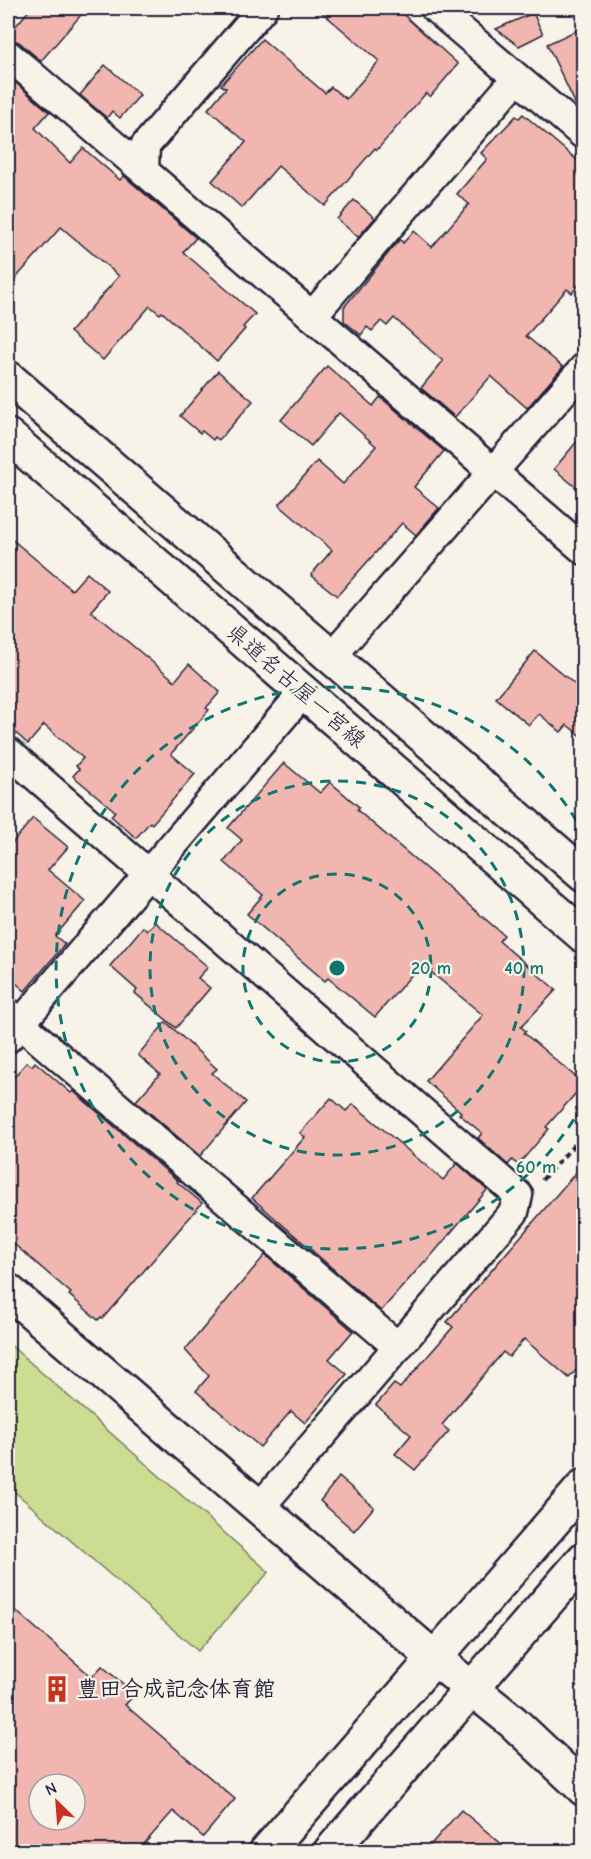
<svg xmlns="http://www.w3.org/2000/svg" width="591" height="1859" font-family="'Comic Neue','Klee One',sans-serif">
	<style>
		.green { fill: #ccdc90; stroke: #777f66; stroke-width: 1.5 }
		.building { fill: #f2b6b0; stroke: #22223b; stroke-width: 1.5; fill-rule: evenodd }
		.lines { fill: none; stroke-linecap: round; stroke-linejoin: round }
		.minor-casing { stroke: #22223b; stroke-width: 33 }
		.tertiary-casing { stroke: #22223b; stroke-width: 38 }
		.secondary-casing { stroke: #22223b; stroke-width: 38 }
		.path { stroke: #22223b; stroke-width: 4; stroke-dasharray: 6 4.5; stroke-linecap: butt }
		.minor { stroke: #f7f3e8; stroke-width: 28 }
		.tertiary { stroke: #f7f3e8; stroke-width: 33 }
		.secondary { stroke: #f7f3e8; stroke-width: 33 }
		.ring { fill: none; stroke: #0f766e; stroke-width: 3; stroke-dasharray: 10 8 }
		.labels { text-anchor: middle; dominant-baseline: central; stroke-width: 4.5; stroke-linejoin: round; paint-order: stroke }
		.street-label { font-size: 22px; fill: #22223b; stroke: #f7f3e8 }
		.poi-label { font-size: 22px; font-weight: bold; fill: #22223b; stroke: #f7f3e8; text-anchor: start }
		.centre { fill: #0f766e; stroke: #f7f3e8; stroke-width: 3 }
		.ring-label { font-size: 18px; text-anchor: middle; font-weight: bold; fill: #0f766e; stroke: #f7f3e8; stroke-width: 4.5; stroke-linejoin: round; paint-order: stroke }
	</style>
	<rect width="100%" height="100%" fill="#f7f3e8"/>
	<filter id="ink" filterUnits="userSpaceOnUse"><feTurbulence type="fractalNoise" baseFrequency=".0167" numOctaves="2"/><feDisplacementMap in="SourceGraphic" scale="12" xChannelSelector="R" yChannelSelector="G"/><feConvolveMatrix kernelMatrix="1 2 1 2 8 2 1 2 1" color-interpolation-filters="sRGB"/></filter>
	<g filter="url(#ink)">
		<path class="green" d="M 8,1343 L 269,1572 L 198,1651 L 8,1486 Z"/>
		<g class="building">
			<path d="M 31,8 L 87,8 L 41,61 L 19,42 L 8,39 L 8,35 Z"/>
			<path d="M 317,8 L 396,8 L 458,64 L 430,97 L 426,93 L 377,150 L 375,148 L 325,206 L 278,166 L 242,208 L 212,181 L 246,142 L 208,109 L 226,88 L 221,85 L 262,39 L 325,93 L 331,87 L 346,99 L 379,61 Z"/>
			<path d="M 533,13 L 543,34 L 519,46 L 496,29 Z"/>
			<path d="M 584,27 L 584,113 L 577,107 L 547,44 Z"/>
			<path d="M 105,65 L 140,95 L 120,118 L 112,111 L 107,118 L 80,95 Z"/>
			<path d="M 8,76 L 49,112 L 35,128 L 70,163 L 83,148 L 120,180 L 124,176 L 196,238 L 183,252 L 255,314 L 243,327 L 245,329 L 217,361 L 162,312 L 160,314 L 150,306 L 103,360 L 70,332 L 119,276 L 61,227 L 8,287 Z"/>
			<path d="M 523,114 L 584,166 L 584,279 L 572,293 L 567,289 L 526,336 L 563,367 L 527,408 L 491,376 L 455,417 L 421,388 L 443,361 L 394,318 L 387,326 L 381,321 L 372,331 L 367,327 L 361,335 L 344,321 L 344,307 L 400,239 L 403,243 L 414,231 L 432,247 L 469,204 L 457,194 L 487,159 L 481,153 L 516,116 L 519,118 Z"/>
			<path d="M 354,200 L 375,218 L 358,237 L 337,219 Z"/>
			<path d="M 327,366 L 373,406 L 380,397 L 444,451 L 414,487 L 439,508 L 416,535 L 402,523 L 337,596 L 311,575 L 332,550 L 279,505 L 317,461 L 343,484 L 376,446 L 339,413 L 311,446 L 281,420 Z"/>
			<path d="M 218,371 L 253,401 L 219,440 L 215,437 L 213,440 L 202,431 L 200,433 L 180,416 Z"/>
			<path d="M 584,433 L 584,494 L 554,469 Z"/>
			<path d="M 8,536 L 72,590 L 87,573 L 108,591 L 91,611 L 175,681 L 189,664 L 220,692 L 206,708 L 209,710 L 171,754 L 195,774 L 152,824 L 150,822 L 136,838 L 111,816 L 115,811 L 73,776 L 79,769 L 76,766 L 83,758 L 44,725 L 28,744 L 8,726 Z"/>
			<path d="M 535,651 L 584,692 L 584,738 L 567,725 L 561,732 L 539,714 L 529,725 L 496,698 Z"/>
			<path d="M 284,763 L 320,793 L 330,782 L 359,807 L 357,810 L 504,935 L 499,941 L 556,990 L 521,1027 L 526,1031 L 524,1033 L 584,1084 L 546,1127 L 549,1129 L 518,1165 L 512,1160 L 508,1165 L 478,1138 L 482,1133 L 459,1114 L 461,1112 L 426,1081 L 483,1015 L 421,964 L 375,1017 L 328,978 L 325,981 L 247,914 L 263,895 L 224,862 L 242,840 L 228,828 Z"/>
			<path d="M 33,818 L 68,847 L 48,870 L 85,901 L 55,936 L 65,944 L 25,991 L 8,976 L 8,848 Z"/>
			<path d="M 155,922 L 208,967 L 198,978 L 210,988 L 176,1028 L 135,993 L 137,990 L 110,966 L 143,927 L 147,931 Z"/>
			<path d="M 166,1022 L 217,1069 L 212,1073 L 246,1102 L 200,1156 L 136,1101 L 160,1074 L 138,1055 Z"/>
			<path d="M 27,1062 L 32,1066 L 35,1062 L 71,1093 L 73,1091 L 178,1181 L 177,1182 L 202,1203 L 130,1287 L 103,1318 L 101,1317 L 98,1320 L 69,1295 L 71,1293 L 8,1239 L 8,1084 Z"/>
			<path d="M 331,1098 L 346,1111 L 353,1104 L 443,1180 L 457,1163 L 487,1190 L 426,1262 L 425,1261 L 381,1311 L 252,1198 L 305,1137 L 300,1133 Z"/>
			<path d="M 584,1163 L 584,1362 L 569,1378 L 524,1339 L 509,1357 L 503,1352 L 442,1425 L 449,1431 L 415,1470 L 395,1454 L 411,1435 L 376,1405 L 394,1384 L 400,1388 L 453,1327 L 447,1322 Z"/>
			<path d="M 265,1255 L 353,1331 L 329,1359 L 347,1374 L 305,1423 L 291,1411 L 260,1447 L 196,1391 L 209,1376 L 185,1350 Z"/>
			<path d="M 339,1477 L 374,1507 L 354,1531 L 320,1501 Z"/>
			<path d="M 8,1604 L 92,1677 L 102,1666 L 135,1694 L 125,1705 L 235,1799 L 203,1837 L 173,1811 L 138,1851 L 8,1851 ZM 39,1784 L 75,1784 L 75,1820 L 39,1820 Z"/>
			<path d="M 461,1810 L 510,1851 L 425,1851 Z"/>
		</g>
		<g class="lines">
			<defs>
				<g id="minor">
					<path d="M 263,8 L 145,146 L 144,171 L 312,316 L 517,78"/>
					<path d="M 435,8 L 584,135"/>
					<path d="M 8,55 L 144,171"/>
					<path d="M 312,316 L 584,550"/>
					<path d="M 331,657 L 584,368"/>
					<path d="M 8,752 L 518,1195 L 514,1212 L 259,1508"/>
					<path d="M 8,1013 L 398,1347"/>
					<path d="M 8,1038 L 303,693"/>
				</g>
				<g id="tertiary">
					<path d="M 8,1291 L 434,1658 L 513,1722 L 584,1789"/>
					<path d="M 266,1852 L 584,1486"/>
					<path d="M 330,1852 L 584,1559"/>
				</g>
				<g id="secondary">
					<path d="M 8,378 L 584,875"/>
					<path d="M 8,436 L 584,936"/>
				</g>
			</defs>
			<use href="#minor" class="minor-casing"/>
			<use href="#tertiary" class="tertiary-casing"/>
			<use href="#secondary" class="secondary-casing"/>
			<path class="path" d="M 542,1180 L 584,1134"/>
			<use href="#minor" class="minor"/>
			<use href="#tertiary" class="tertiary"/>
			<use href="#secondary" class="secondary"/>
		</g>
	</g>
	<g class="ring">
		<circle cx="337" cy="968" r="94"/>
		<circle cx="337" cy="968" r="187"/>
		<path d="M583 1104A281 281 0 1 1 583 832"/>
	</g>
	<defs>
		<symbol id="building-bare" viewBox="-9 -9 18 18"><path d="M-4-6H4V6H1V3H-1V6H-4ZM-2.5-4.3h1.7v1.8h-1.7ZM.8-4.3h1.7v1.8H.8ZM-2.5-1h1.7V.8h-1.7ZM.8-1h1.7V.8H.8Z" fill="#c8321e" stroke="#f7f3e8" stroke-width="2.5" paint-order="stroke"/></symbol>
	</defs>
	<g fill-rule="evenodd">
		<use href="#building-bare" x="38" y="1670" width="38" height="38"/>
	</g>
	<g class="labels">
		<g class="street-label">
			<text transform="translate(296 686) rotate(41)">県道名古屋一宮線</text>
		</g>
		<g class="poi-label">
			<text x="77" y="1689">豊田合成記念体育館</text>
		</g>
	</g>
	<circle cx="337" cy="968" r="9" class="centre"/>
	<g class="ring-label">
		<text x="431" y="974">20 m</text>
		<text x="524" y="974">40 m</text>
		<text x="536" y="1173">60 m</text>
	</g>
	<rect width="591" height="1859" fill="none" stroke="#f7f3e8" stroke-width="30"/>
	<rect x="15" y="15" width="561" height="1829" fill="none" stroke="#22223b" stroke-width="2" filter="url(#ink)"/>
	<g transform="translate(57 1802) rotate(335)"><circle r="28" fill="#f7f3e8" stroke="#a29fa3" stroke-width="1.5"/>
	<path d="M0-4.5L10 22L0 15L-10 22Z" fill="#c8321e"/>
	<text y="-9" font-size="16" font-weight="bold" text-anchor="middle" fill="#22223b">N</text>
	</g>
</svg>
